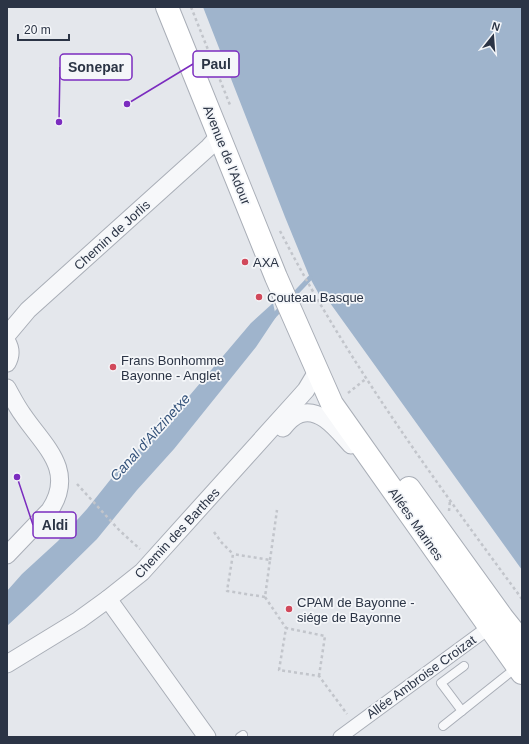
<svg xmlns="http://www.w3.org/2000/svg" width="529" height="744" font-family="Helvetica,sans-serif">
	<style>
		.water { fill: #9fb4cc }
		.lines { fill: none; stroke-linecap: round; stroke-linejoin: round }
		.stream { stroke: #9fb4cc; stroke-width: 5 }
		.service-casing { stroke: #a9aeb7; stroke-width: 10 }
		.pedestrian-casing { stroke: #a9aeb7; stroke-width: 15 }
		.minor-casing { stroke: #a9aeb7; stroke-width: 19 }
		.secondary-casing { stroke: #a9aeb7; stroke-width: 24 }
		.path { stroke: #c2c5cb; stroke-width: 2.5; stroke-dasharray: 3 3; stroke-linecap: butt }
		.service { stroke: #f7f8fa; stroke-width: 8 }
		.pedestrian { stroke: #f7f8fa; stroke-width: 13 }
		.minor { stroke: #f7f8fa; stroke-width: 17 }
		.secondary { stroke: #fff; stroke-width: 22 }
		.poi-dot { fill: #d1495b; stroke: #f4f6f9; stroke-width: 1.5 }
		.labels { text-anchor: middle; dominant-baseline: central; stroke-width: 3.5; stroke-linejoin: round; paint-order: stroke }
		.street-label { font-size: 13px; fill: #2b3445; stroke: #f4f6f9 }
		.poi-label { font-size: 13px; fill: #2b3445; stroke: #f4f6f9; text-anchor: start }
		.water-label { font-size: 14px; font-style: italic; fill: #34527a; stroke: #f4f6f9 }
		.leader { fill: none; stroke: #7b2cbf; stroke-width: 1.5 }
		.callout-dot { fill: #7b2cbf; stroke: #f4f6f9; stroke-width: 1.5 }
		.callout { fill: #f4f6f9; stroke: #7b2cbf; stroke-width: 1.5 }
		.callout-label { font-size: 14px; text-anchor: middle; font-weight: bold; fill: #2b3445 }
	</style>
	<rect width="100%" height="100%" fill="#e4e7ec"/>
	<g class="water">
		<path d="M 203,7 L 522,7 L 522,570 L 325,296 L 321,298 L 310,278 L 285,217 Z"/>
		<path d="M 273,303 L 276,317 L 256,347 L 174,449 L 137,490 L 97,539 L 36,599 L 7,626 L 7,591 L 22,574 L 58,541 L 87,509 L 118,470 L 179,408 L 251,323 Z"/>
	</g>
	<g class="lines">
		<g class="stream">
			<path d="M 292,297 L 310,278"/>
			<path d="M 271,319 L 283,306"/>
		</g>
		<defs>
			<g id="service">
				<path d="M 462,711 L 441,683 L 464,666"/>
				<path d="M 443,726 L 517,667"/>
				<path d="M 240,737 L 243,735"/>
			</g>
			<path id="pedestrian" d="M 340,737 L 495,623"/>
			<g id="minor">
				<path d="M 7,335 L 28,310 L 209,147 L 219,136"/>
				<path d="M 7,342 C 11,349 11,356 7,363"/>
				<path d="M 7,388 C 12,397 17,407 23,415 C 44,446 76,470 50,510 L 7,555"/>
				<path d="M 283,428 C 287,423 294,416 300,414 C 321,407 338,431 351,445"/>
				<path d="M 108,599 L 207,737"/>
				<path d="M 7,664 L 79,620 L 108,599 L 142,572 L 298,399 L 306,390 L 318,370"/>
			</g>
			<g id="secondary">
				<path d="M 167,7 L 276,277 L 332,404 L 522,673"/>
				<path d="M 409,488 L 502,617 L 522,642"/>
			</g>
		</defs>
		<use href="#service" class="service-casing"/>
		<use href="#pedestrian" class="pedestrian-casing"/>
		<use href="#minor" class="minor-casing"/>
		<use href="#secondary" class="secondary-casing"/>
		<g class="path">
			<path d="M 191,7 L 230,105"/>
			<path d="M 280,231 C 347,361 435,481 522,599"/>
			<path d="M 348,393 L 367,378"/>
			<path d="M 77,484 L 120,531 L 140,549"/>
			<path d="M 449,511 L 450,500"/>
			<path d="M 214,532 L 222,543 L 233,554 L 227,591 L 265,597 L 270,560 L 233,554"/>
			<path d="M 270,560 L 277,510"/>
			<path d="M 265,597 L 286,628"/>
			<path d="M 319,676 L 325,636 L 286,628 L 279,670 L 319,676 L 347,714"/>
		</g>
		<use href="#service" class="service"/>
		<use href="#pedestrian" class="pedestrian"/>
		<use href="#minor" class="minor"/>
		<use href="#secondary" class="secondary"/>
	</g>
	<g class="poi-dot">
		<circle cx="245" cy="262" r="4"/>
		<circle cx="259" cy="297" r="4"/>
		<circle cx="113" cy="367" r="4"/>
		<circle cx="289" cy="609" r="4"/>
	</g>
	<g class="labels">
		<g class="street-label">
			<text transform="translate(227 155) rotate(68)">Avenue de l'Adour</text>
			<text transform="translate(112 235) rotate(-42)">Chemin de Jorlis</text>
			<text transform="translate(416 524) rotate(55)">Allées Marines</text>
			<text transform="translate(177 533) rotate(-47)">Chemin des Barthes</text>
			<text transform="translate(421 677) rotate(-36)">Allée Ambroise Croizat</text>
		</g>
		<g class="poi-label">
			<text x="253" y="262">AXA</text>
			<text x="267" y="297">Couteau Basque</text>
			<text x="121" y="360">Frans Bonhomme<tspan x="121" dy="15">Bayonne - Anglet</tspan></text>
			<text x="297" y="602">CPAM de Bayonne -<tspan x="297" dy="15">siége de Bayonne</tspan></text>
		</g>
		<g class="water-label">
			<text transform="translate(150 437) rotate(-48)">Canal d'Aitzinetxe</text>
		</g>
	</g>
	<path class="leader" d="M127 104L193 64M59 122L60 67M17 477L33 525"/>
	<g class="callout-dot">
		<circle cx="127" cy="104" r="4"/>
		<circle cx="59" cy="122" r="4"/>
		<circle cx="17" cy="477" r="4"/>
	</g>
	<g class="callout">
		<rect x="193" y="51" width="46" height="26" rx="4"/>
		<rect x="60" y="54" width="72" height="26" rx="4"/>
		<rect x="33" y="512" width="43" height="26" rx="4"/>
	</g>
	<g class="callout-label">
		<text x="216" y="69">Paul</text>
		<text x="96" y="72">Sonepar</text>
		<text x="55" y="530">Aldi</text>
	</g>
	<rect width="529" height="744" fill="none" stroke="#2b3445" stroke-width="16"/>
	<g transform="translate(493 36) rotate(17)" stroke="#f4f6f9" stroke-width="3" paint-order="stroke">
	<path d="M0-3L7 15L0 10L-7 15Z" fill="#2b3445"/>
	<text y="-6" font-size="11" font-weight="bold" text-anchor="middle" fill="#2b3445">N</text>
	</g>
	<path d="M18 34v6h51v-6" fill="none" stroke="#2b3445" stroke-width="2"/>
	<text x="24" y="34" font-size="12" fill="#2b3445" stroke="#f4f6f9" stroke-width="3" paint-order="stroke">20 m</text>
</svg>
